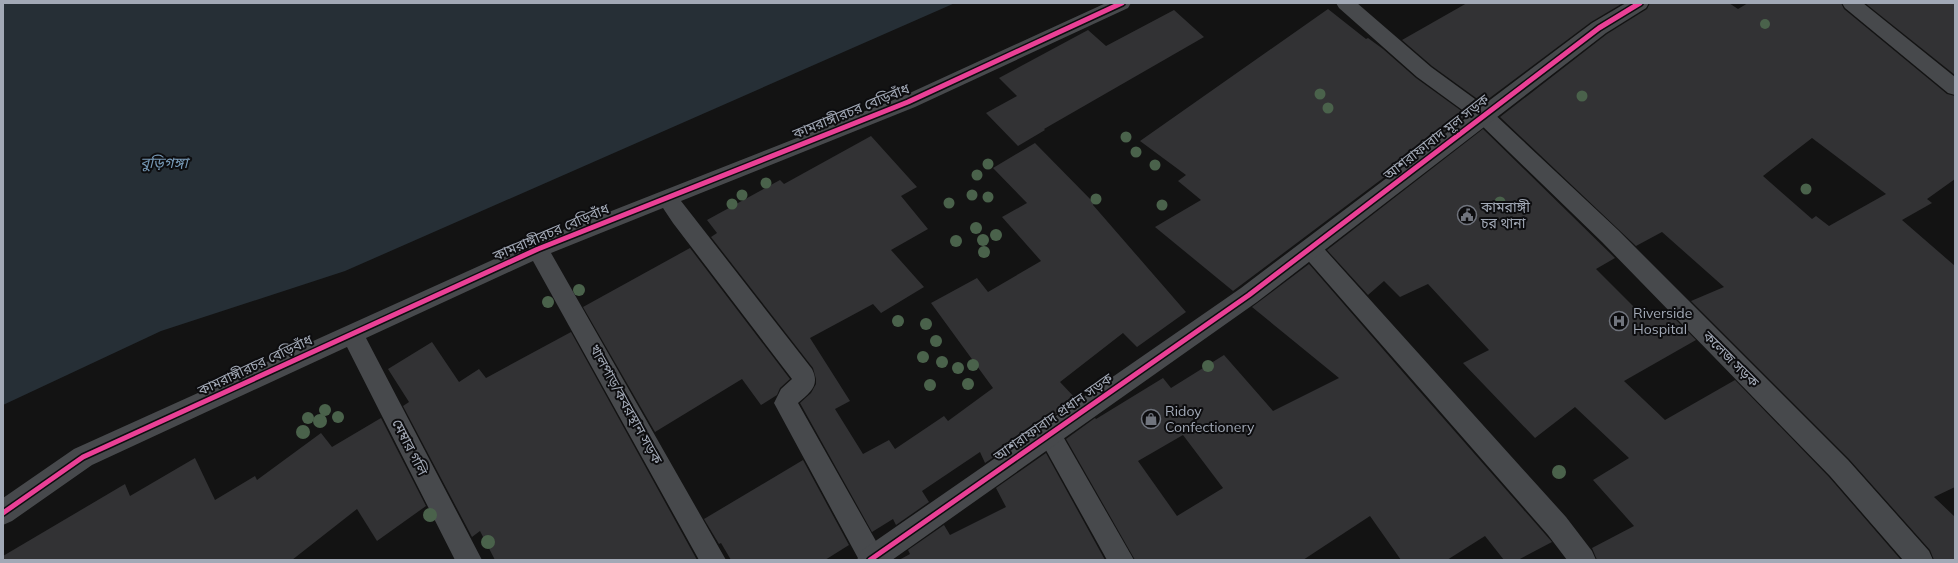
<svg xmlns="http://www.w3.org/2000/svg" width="1958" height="563" font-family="Mulish,'Noto Sans Bengali',sans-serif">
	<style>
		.water { fill: #262f36 }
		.building { fill: #323234; fill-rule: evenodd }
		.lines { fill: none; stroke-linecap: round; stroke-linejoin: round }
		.minor { fill: #47494c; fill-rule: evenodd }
		.tertiary { fill: #47494c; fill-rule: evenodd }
		.cycleway-casing { stroke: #0d0d0f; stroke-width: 8 }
		.cycleway { stroke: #ea4096; stroke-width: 5 }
		.tree { fill: #4a624b }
		.labels { text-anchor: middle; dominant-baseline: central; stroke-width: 4; stroke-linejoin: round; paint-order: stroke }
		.street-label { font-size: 14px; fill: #a2a9b6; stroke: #0d0d0f }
		.poi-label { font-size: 14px; fill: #a2a9b6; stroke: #0d0d0f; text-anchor: start }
		.water-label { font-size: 15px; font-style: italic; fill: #7698b5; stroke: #0d0d0f }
	</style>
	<rect width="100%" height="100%" fill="#131313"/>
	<path class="water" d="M 3,3 L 955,3 L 345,271 L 161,331 L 3,405 Z"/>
	<g class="building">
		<path d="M 1467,3 L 1623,3 L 1591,22 L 1483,103 L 1432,66 L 1402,40 Z"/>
		<path d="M 1650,3 L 1729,3 L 1738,9 L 1748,3 L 1841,3 L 1844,9 L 1947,94 L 1955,96 L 1955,179 L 1927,199 L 1932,203 L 1902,220 L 1955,266 L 1955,487 L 1934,497 L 1955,517 L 1955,560 L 1934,560 L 1930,550 L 1849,459 L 1691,301 L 1724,287 L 1662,232 L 1636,246 L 1500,117 L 1607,34 L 1647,9 ZM 1812,138 L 1886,194 L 1829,226 L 1816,216 L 1812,219 L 1763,176 Z"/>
		<path d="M 1865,3 L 1955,3 L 1955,75 Z"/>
		<path d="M 1328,9 L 1366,39 L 1368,38 L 1383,49 L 1416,78 L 1467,115 L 1233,291 L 1155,227 L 1201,200 L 1178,181 L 1186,175 L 1140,141 Z"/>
		<path d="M 1174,10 L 1204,37 L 1044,129 L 1045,130 L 1018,146 L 986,113 L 1017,96 L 999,78 L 1088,30 L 1106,46 Z"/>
		<path d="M 1483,129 L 1615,258 L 1596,269 L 1647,320 L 1667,311 L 1696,340 L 1624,381 L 1665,420 L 1735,380 L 1829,477 L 1901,560 L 1597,560 L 1592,548 L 1634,526 L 1593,480 L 1629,458 L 1575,407 L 1535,438 L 1463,363 L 1489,350 L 1428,284 L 1400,297 L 1384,281 L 1368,295 L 1327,250 Z"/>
		<path d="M 871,136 L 917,187 L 901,196 L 928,229 L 891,250 L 924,287 L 881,313 L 873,304 L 810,338 L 850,401 L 835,409 L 863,454 L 889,440 L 895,449 L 944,416 L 948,421 L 993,388 L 931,303 L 977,278 L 988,292 L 1041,261 L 1002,217 L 1027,203 L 993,168 L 1035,143 L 1094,203 L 1093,205 L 1186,312 L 1137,347 L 1123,333 L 1060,382 L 1077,400 L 985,463 L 980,452 L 922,491 L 929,502 L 896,525 L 893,519 L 872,532 L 800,403 L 811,393 L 816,384 L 816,379 L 813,368 L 711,237 L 717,233 L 707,220 L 780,180 L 784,184 Z"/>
		<path d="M 690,248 L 790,379 L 780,388 L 777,395 L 761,405 L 742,379 L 655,432 L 583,307 Z"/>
		<path d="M 1309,264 L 1415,386 L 1552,542 L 1518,560 L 1504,560 L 1485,536 L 1447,560 L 1401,560 L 1370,516 L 1303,560 L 1135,560 L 1066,439 L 1095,418 L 1096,419 L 1163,378 L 1171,388 L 1224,355 L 1273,411 L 1339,378 L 1252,307 ZM 1183,435 L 1223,488 L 1177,516 L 1138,461 Z"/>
		<path d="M 571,332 L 697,560 L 495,560 L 480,531 L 472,537 L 403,406 L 409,402 L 388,369 L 432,342 L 459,382 L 479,369 L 486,378 Z"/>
		<path d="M 381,418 L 426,506 L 377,541 L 357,509 L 292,560 L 3,560 L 3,556 L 125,484 L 130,496 L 195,458 L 215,500 L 255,476 L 257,480 L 321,433 L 332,447 Z"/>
		<path d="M 1046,453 L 1105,560 L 899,560 L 910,554 L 908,550 L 944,525 L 950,535 L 1006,507 L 996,488 Z"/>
		<path d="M 803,460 L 849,545 L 825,560 L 731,560 L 721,543 L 719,544 L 704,519 Z"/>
	</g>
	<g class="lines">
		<g class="minor">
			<path d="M 1106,3 L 1131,3 L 1128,8 L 915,107 L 681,201 L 812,369 C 820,385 811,392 798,403 L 881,550 L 884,560 L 859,560 L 774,403 L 781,389 L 792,379 L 673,223 L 663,208 L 551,253 L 726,560 L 699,560 L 533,261 L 366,338 L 482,560 L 455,560 L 347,347 L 92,465 L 12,521 L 3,525 L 3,498 L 74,449 L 530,243 L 901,97 Z"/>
			<path d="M 1336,3 L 1357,3 L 1431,67 L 1490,110 L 1618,230 L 1848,460 L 1929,551 L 1933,560 L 1903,560 L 1830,476 L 1602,242 L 1476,120 L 1417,77 L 1339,8 Z"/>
			<path d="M 1842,3 L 1863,3 L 1955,77 L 1955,95 L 1948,93 L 1845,8 Z"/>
			<path d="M 1311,240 L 1319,243 L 1566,517 L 1592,551 L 1596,560 L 1567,560 L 1548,535 L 1303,255 L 1300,249 L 1303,243 Z"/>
			<path d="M 1049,423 L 1057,426 L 1134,560 L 1107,560 L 1037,434 L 1041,426 Z"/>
		</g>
		<path class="tertiary" d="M 1626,3 L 1649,3 L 1646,8 L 1606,33 L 1257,302 L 892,560 L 857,560 L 861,551 L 1241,288 L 1592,23 Z"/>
		<defs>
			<g id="cycleway">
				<path d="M 3,513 L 83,457 L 538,249 L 908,102 L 1122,3"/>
				<path d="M 870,560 L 1249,295 L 1599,28 L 1640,3"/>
			</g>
		</defs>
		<use href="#cycleway" class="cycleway-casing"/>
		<use href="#cycleway" class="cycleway"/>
	</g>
	<g class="tree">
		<circle cx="1765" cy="24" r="5"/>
		<circle cx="1320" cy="94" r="5.5"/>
		<circle cx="1582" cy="96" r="5.5"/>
		<circle cx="1328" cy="108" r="5.5"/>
		<circle cx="1126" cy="137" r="5.5"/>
		<circle cx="1136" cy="152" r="5.5"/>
		<circle cx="988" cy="164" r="5.5"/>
		<circle cx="1155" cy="165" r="5.5"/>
		<circle cx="977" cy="175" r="5.5"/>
		<circle cx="766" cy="183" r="5.5"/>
		<circle cx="1806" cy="189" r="5.5"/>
		<circle cx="742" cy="195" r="5.5"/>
		<circle cx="972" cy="195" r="5.5"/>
		<circle cx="988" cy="197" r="5.5"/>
		<circle cx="1096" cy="199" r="5.5"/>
		<circle cx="1500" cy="202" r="5.5"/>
		<circle cx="949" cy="203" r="5.5"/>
		<circle cx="732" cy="204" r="5.5"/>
		<circle cx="1162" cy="205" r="5.5"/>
		<circle cx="976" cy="228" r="6"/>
		<circle cx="996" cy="235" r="6"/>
		<circle cx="983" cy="240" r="6"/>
		<circle cx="956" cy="241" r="6"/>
		<circle cx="984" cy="252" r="6"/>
		<circle cx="579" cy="290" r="6"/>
		<circle cx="548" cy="302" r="6"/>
		<circle cx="898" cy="321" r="6"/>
		<circle cx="926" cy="324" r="6"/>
		<circle cx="936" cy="341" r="6"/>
		<circle cx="923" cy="357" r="6"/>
		<circle cx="942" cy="362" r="6"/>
		<circle cx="973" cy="365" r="6"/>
		<circle cx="1208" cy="366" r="6"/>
		<circle cx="958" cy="368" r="6"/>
		<circle cx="968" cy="384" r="6"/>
		<circle cx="930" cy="385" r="6"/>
		<circle cx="325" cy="410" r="6"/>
		<circle cx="338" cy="417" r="6"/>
		<circle cx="308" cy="418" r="6"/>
		<circle cx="320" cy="421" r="7"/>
		<circle cx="303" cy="432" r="7"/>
		<circle cx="1559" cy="472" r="7"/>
		<circle cx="430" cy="515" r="7"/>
		<circle cx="488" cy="542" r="7"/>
	</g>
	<defs>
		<symbol id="civic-ring" viewBox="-11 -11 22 22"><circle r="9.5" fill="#0d0d0f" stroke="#70747d" stroke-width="1.5"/><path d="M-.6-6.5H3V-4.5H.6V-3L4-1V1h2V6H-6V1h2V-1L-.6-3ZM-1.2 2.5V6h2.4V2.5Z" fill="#70747d"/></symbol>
		<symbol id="hospital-ring" viewBox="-11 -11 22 22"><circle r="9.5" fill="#0d0d0f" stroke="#70747d" stroke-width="1.5"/><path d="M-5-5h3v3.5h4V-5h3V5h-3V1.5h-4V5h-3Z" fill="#70747d"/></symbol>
		<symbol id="shop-ring" viewBox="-11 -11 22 22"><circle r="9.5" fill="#0d0d0f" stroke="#70747d" stroke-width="1.5"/><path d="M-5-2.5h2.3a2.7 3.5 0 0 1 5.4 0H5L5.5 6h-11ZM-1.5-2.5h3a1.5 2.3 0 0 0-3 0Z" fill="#70747d"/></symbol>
	</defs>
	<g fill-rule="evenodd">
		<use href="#civic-ring" x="1456" y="204" width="22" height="22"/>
		<use href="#hospital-ring" x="1608" y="310" width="22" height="22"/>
		<use href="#shop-ring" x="1140" y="408" width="22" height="22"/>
	</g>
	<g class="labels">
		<g class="street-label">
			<text transform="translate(851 111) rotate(-22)">কামরাঙ্গীরচর বেড়িবাঁধ</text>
			<text transform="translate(1436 137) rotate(-38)">আশরাফাবাদ মূল সড়ক</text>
			<text transform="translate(551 232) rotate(-23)">কামরাঙ্গীরচর বেড়িবাঁধ</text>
			<text transform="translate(1731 359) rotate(45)">কলেজ সড়ক</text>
			<text transform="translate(255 365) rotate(-25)">কামরাঙ্গীরচর বেড়িবাঁধ</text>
			<text transform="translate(626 404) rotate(61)">খালপাড়/কবরস্থান সড়ক</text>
			<text transform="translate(1053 417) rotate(-35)">আশরাফাবাদ প্রধান সড়ক</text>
			<text transform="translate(410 447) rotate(63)">মেম্বার গলি</text>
		</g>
		<g class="poi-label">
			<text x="1481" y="207">কামরাঙ্গী<tspan x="1481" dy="16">চর থানা</tspan></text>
			<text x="1633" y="313">Riverside<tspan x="1633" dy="16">Hospital</tspan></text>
			<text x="1165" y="411">Ridoy<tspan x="1165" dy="16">Confectionery</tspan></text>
		</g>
		<g class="water-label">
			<text x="164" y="162">বুড়িগঙ্গা</text>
		</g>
	</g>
	<rect width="1958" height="563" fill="none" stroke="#a2a9b6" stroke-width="8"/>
</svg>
